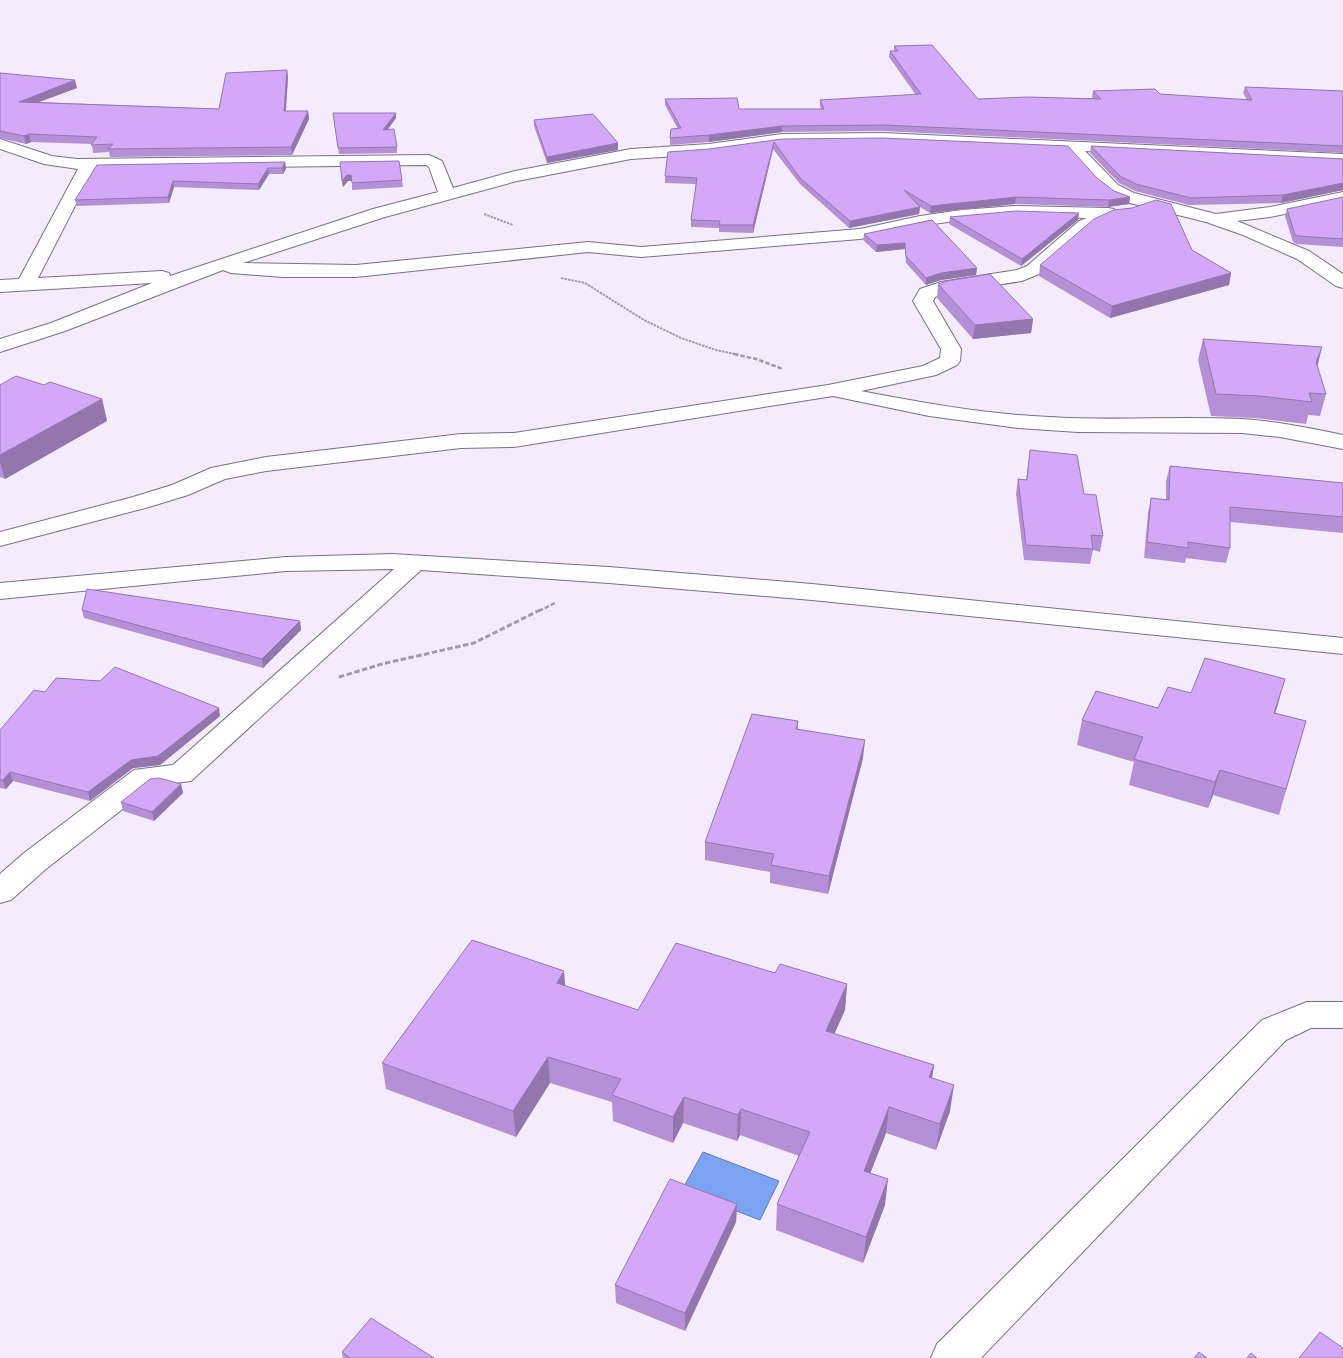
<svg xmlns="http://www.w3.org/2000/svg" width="1343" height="1358" font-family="Figtree,sans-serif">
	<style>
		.water { fill: #7ca3f1; stroke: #627cb5 }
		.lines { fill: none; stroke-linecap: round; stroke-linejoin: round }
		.minor-casing { stroke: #7a7084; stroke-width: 2 }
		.path-far2 { stroke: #a29ba9; stroke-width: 2; stroke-dasharray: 2.5 1; stroke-linecap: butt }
		.path-far1 { stroke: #a29ba9; stroke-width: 2.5; stroke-dasharray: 4.5 2; stroke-linecap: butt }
		.path { stroke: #a29ba9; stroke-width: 3; stroke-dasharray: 5.5 2.5; stroke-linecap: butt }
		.minor { fill: #fff; fill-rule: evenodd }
		.wall { fill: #b690d6 }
		.shaded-wall { fill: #9476ae }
		.building { fill: #d4a8f9; stroke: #9476ae }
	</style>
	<rect width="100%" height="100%" fill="#f4ebfd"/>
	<path class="water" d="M 703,1152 L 779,1181 L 760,1220 L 682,1190 Z"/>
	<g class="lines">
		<defs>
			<g id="minor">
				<path d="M 883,133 L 1343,154 L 1343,164 L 1085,151 L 1118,185 L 1134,193 L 1216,214 L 1270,207 L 1343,192 L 1343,202 L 1270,217 L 1237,221 L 1309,251 L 1343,274 L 1343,288 L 1336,286 L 1297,259 L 1243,235 L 1206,222 L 1122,201 L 1106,193 L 1087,174 L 1068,151 L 883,143 L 782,144 L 709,154 L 631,159 L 517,181 L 385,217 L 243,263 L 356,265 L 588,242 L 641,247 L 860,229 L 920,216 L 961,210 L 1015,206 L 1108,208 L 1114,209 L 1117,213 L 1114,218 L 1091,229 L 1039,274 L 1022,281 L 945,293 L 935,297 L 933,301 L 961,349 L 960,361 L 957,365 L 936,375 L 861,391 C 923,403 986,414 1049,417 C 1113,421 1178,416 1242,419 C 1276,421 1310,428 1343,435 L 1343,449 L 1280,437 L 1242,433 L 1078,432 L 1018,428 L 929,416 L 833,396 L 514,447 L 461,448 L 266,471 L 225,479 L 188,495 L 149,507 L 0,546 L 0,532 L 133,497 L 172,485 L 211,468 L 266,457 L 461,434 L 514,433 L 828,385 L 923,366 L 940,358 L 941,349 L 913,301 L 920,289 L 941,282 L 1017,270 L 1027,266 L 1079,221 L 1087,218 L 1015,216 L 961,220 L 920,226 L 860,239 L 641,257 L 588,252 L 356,277 L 283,277 L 231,273 L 223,270 L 65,331 L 0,352 L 0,339 L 51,323 L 152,283 L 0,292 L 0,280 L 19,279 L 78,169 L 44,164 L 0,149 L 0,139 L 52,156 L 77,159 L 429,155 L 442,161 L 453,188 L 515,171 L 631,149 L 709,144 L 782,134 ZM 426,165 L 429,167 L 438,192 L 373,209 L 170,276 L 169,273 L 162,271 L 38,278 L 94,169 Z"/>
				<path d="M 392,554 L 609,567 L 812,584 L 1343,638 L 1343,654 L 812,600 L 609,583 L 421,570 L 191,781 L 152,786 L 46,869 L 11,900 L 0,903 L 0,874 L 24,853 L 134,770 L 173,765 L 394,569 L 286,571 L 0,599 L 0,583 L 286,557 Z"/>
				<path d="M 1307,1002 L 1343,1002 L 1343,1028 L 1311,1028 L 1286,1040 L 981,1358 L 931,1358 L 937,1344 L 1262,1020 Z"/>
			</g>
		</defs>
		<use href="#minor" class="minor-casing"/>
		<g class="path-far2">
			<path d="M 484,214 L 513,225"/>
			<path d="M 561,278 L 585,283 L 644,320 L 681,338 L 716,350 L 739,355"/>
		</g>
		<g class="path-far1">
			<path d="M 734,354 L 756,359 L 783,369"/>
			<path d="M 539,611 L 555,603"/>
		</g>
		<path class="path" d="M 339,677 L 382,664 L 474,643 L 542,609"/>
		<use href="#minor" class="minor"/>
	</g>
	<g class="wall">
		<path d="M 894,46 L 978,99 L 1093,98 L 1092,97 L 1093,91 L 1247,100 L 1243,93 L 1245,87 L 1343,91 L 1343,153 L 883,131 L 782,132 L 709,142 L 670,145 L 670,138 L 678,129 L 665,105 L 665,99 L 739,109 L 821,109 L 820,106 L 820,100 L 916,95 L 889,57 L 890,51 L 894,51 Z"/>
		<path d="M 0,73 L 77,88 L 39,102 L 219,109 L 288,77 L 286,111 L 308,111 L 309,119 L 292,155 L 110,157 L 109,152 L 93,153 L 92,144 L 31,142 L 26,144 L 0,138 Z"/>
		<path d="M 333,113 L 396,113 L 396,118 L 388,129 L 397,147 L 397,153 L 339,154 Z"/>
		<path d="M 534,120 L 618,143 L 618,150 L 547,163 L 534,126 Z"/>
		<path d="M 782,139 L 1097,178 L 1114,191 L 1130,197 L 1129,204 L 1108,207 L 1015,204 L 930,213 L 920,207 L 919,214 L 849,228 L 800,184 L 773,149 L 753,233 L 719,232 L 719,228 L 691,227 L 691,220 L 696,184 L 665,183 L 665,176 L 709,149 Z"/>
		<path d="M 1091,146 L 1343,159 L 1343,190 L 1281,203 L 1189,205 L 1135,191 L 1119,183 L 1090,153 Z"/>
		<path d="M 285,162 L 286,169 L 283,174 L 269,174 L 259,190 L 174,187 L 169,203 L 77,206 L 75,200 L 97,165 Z"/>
		<path d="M 340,162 L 402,180 L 403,187 L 352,190 L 352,181 L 348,181 L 343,187 Z"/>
		<path d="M 1343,197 L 1343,247 L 1296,244 L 1293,242 L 1285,216 L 1287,209 Z"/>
		<path d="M 950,217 L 1078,220 L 1021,266 L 949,224 Z"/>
		<path d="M 932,220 L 977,268 L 976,275 L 941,280 L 926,285 L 906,263 L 905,249 L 876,252 L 863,240 L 864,234 Z"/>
		<path d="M 1192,250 L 1231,273 L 1229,285 L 1110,318 L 1039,276 L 1040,265 Z"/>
		<path d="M 938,284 L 1033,319 L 1031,333 L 973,339 L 937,298 Z"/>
		<path d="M 1203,339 L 1317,366 L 1326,394 L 1320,416 L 1308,415 L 1306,424 L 1255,418 L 1211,416 L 1198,360 Z"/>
		<path d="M 0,385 L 44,385 L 102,399 L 107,421 L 5,479 L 0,477 Z"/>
		<path d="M 1030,450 L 1103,536 L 1100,552 L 1093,550 L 1090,564 L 1024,560 L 1016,494 L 1018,479 L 1026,480 Z"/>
		<path d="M 1170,466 L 1343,483 L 1343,533 L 1230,522 L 1230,548 L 1226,563 L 1186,558 L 1185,563 L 1144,558 L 1148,513 L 1151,498 L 1166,500 L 1166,481 Z"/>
		<path d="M 82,610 L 300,621 L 301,630 L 263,668 L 84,618 Z"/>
		<path d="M 45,692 L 220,716 L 160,765 L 133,768 L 90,801 L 13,781 L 6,789 L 0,788 L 0,730 Z"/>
		<path d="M 1191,693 L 1278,704 L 1275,713 L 1306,721 L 1279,815 L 1213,795 L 1208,808 L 1129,785 L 1134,762 L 1077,745 L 1082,720 L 1158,708 Z"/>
		<path d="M 798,721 L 798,729 L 863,758 L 828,894 L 770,883 L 770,872 L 705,860 L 705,842 Z"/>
		<path d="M 181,784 L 183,793 L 154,821 L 123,811 L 121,802 Z"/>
		<path d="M 775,973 L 847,984 L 845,1010 L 834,1034 L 934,1065 L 932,1078 L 950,1111 L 936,1150 L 886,1133 L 870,1173 L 885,1205 L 863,1263 L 776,1230 L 777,1204 L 799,1156 L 740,1135 L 737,1141 L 683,1123 L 673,1143 L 613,1121 L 612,1102 L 550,1083 L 516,1137 L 386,1089 L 382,1063 L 565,986 L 638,1010 Z"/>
		<path d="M 737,1204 L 736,1222 L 685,1331 L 616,1303 L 615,1285 Z"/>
		<path d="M 342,1352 L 434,1358 L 343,1358 Z"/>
	</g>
	<g class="shaded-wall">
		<path d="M 287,70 L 288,77 L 285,119 L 284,111 Z"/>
		<path d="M 75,80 L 77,88 L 20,109 L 19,102 Z"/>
		<path d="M 308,111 L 309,119 L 292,155 L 291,147 Z"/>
		<path d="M 396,113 L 396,118 L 383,136 L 383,130 Z"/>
		<path d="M 782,126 L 782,132 L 709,142 L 709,135 Z"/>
		<path d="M 29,134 L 31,142 L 26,144 L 24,136 Z"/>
		<path d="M 774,142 L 773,149 L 753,233 L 753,225 Z"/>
		<path d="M 618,143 L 618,150 L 547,163 L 547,157 Z"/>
		<path d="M 285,162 L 286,169 L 283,174 L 282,168 Z"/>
		<path d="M 268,168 L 269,174 L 259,190 L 258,184 Z"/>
		<path d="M 347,175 L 351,175 L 352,181 L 348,181 L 343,187 L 342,181 Z"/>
		<path d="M 173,181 L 174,187 L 169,203 L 168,197 Z"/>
		<path d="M 1343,183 L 1343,190 L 1281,203 L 1283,195 Z"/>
		<path d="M 1016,197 L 1015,204 L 930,213 L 931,206 Z"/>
		<path d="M 1130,197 L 1129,204 L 1108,207 L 1109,200 Z"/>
		<path d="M 920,207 L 919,214 L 849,228 L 850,221 Z"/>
		<path d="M 1079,213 L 1078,220 L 1021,266 L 1022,259 Z"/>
		<path d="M 905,243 L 905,249 L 876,252 L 877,245 Z"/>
		<path d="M 977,268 L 976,275 L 941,280 L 926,285 L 926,278 L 941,273 Z"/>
		<path d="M 1231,273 L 1229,285 L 1110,318 L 1112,306 Z"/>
		<path d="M 1033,319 L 1031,333 L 973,339 L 975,325 Z"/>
		<path d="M 1322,347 L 1317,368 L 1316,362 Z"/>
		<path d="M 102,399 L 107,421 L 5,479 L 0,462 L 0,455 Z"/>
		<path d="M 300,621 L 301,630 L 263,668 L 262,659 Z"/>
		<path d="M 1285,679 L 1278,704 L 1267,738 L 1274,713 Z"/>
		<path d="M 219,708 L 220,716 L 160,765 L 133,768 L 90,801 L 88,792 L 131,760 Z"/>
		<path d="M 865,740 L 863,758 L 828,894 L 829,876 Z"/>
		<path d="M 1220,770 L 1213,795 L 1208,808 L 1215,782 Z"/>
		<path d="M 10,772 L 13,781 L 6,789 L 3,780 Z"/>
		<path d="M 181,784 L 183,793 L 154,821 L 152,812 Z"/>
		<path d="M 564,971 L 566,997 L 557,983 Z"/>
		<path d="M 847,984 L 845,1010 L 824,1057 L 826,1031 Z"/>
		<path d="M 548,1057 L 550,1083 L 516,1137 L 513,1111 Z"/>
		<path d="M 934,1065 L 930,1091 L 929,1077 Z"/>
		<path d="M 954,1085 L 950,1111 L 936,1150 L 940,1124 Z"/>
		<path d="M 684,1097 L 683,1123 L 673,1143 L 673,1117 Z"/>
		<path d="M 889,1107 L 886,1133 L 861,1197 L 864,1171 Z"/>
		<path d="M 741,1109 L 740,1135 L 737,1141 L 738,1115 Z"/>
		<path d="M 888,1179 L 885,1205 L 863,1263 L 866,1237 Z"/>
		<path d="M 737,1204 L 736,1222 L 685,1331 L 685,1313 Z"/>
	</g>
	<g class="building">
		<path d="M 932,45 L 978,99 L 1028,97 L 1101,99 L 1093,91 L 1155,89 L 1160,94 L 1252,100 L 1245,87 L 1343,91 L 1343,146 L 884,125 L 782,126 L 709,135 L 670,138 L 671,129 L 681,128 L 665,99 L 737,98 L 739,109 L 824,109 L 820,100 L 921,94 L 890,51 L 898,51 L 894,46 Z"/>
		<path d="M 287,70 L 284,111 L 308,111 L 291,147 L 108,149 L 113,144 L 91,145 L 97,137 L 29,134 L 24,136 L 0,131 L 0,73 L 75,80 L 19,102 L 219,109 L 226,73 Z"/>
		<path d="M 333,113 L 396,113 L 383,130 L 394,129 L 397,147 L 338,148 Z"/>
		<path d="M 593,114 L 618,143 L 547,157 L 534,120 Z"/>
		<path d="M 883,138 L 1068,146 L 1097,178 L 1114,191 L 1130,197 L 1109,200 L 1016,197 L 931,206 L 904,190 L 920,207 L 850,221 L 800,178 L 774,142 L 753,225 L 719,225 L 720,221 L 691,220 L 697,178 L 665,176 L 668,152 L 709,149 L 782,139 Z"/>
		<path d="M 1091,146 L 1343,159 L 1343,183 L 1283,195 L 1191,198 L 1136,184 L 1120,176 Z"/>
		<path d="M 399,161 L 402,180 L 352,183 L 351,175 L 347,175 L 342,181 L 340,162 Z"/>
		<path d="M 285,162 L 282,168 L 268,168 L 258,184 L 173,181 L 168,197 L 75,200 L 97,165 Z"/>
		<path d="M 1343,197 L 1343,239 L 1298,236 L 1295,235 L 1287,209 Z"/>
		<path d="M 1156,200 L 1171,204 L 1192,250 L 1231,273 L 1112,306 L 1040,265 L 1094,219 L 1114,210 L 1132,208 Z"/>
		<path d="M 1016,211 L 1079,213 L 1022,259 L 950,217 Z"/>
		<path d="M 932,220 L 977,268 L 941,273 L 926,278 L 906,256 L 905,243 L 877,245 L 864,234 Z"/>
		<path d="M 990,274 L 1033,319 L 975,325 L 938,284 L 947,281 Z"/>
		<path d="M 1203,339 L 1322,347 L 1316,362 L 1326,394 L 1309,393 L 1312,402 L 1260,396 L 1216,394 Z"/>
		<path d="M 16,376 L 44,385 L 50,382 L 102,399 L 0,455 L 0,385 Z"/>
		<path d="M 1030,450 L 1077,455 L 1084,494 L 1096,495 L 1103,536 L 1091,535 L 1093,549 L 1026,545 L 1018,479 L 1027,480 Z"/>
		<path d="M 1170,466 L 1343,483 L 1343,517 L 1230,507 L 1230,548 L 1188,542 L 1188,548 L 1147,542 L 1151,498 L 1169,500 Z"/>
		<path d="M 87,589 L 300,621 L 262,659 L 82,610 Z"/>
		<path d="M 1205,658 L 1285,679 L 1274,713 L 1306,721 L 1286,789 L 1220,770 L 1215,782 L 1134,759 L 1143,737 L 1082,720 L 1096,691 L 1158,708 L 1168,687 L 1191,693 Z"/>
		<path d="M 115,667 L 219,708 L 158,756 L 131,760 L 88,792 L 10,772 L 3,780 L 0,780 L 0,730 L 34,690 L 45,692 L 56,678 L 100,681 Z"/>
		<path d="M 752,714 L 798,721 L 796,729 L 865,740 L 829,876 L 771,865 L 774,854 L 705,842 Z"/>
		<path d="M 159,778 L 181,784 L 152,812 L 121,802 L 150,779 Z"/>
		<path d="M 472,940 L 564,971 L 557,983 L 638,1010 L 676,943 L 775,973 L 780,964 L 847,984 L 826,1031 L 934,1065 L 929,1077 L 954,1085 L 940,1124 L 889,1107 L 864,1171 L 888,1179 L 866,1237 L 777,1204 L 810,1132 L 741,1109 L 738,1115 L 684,1097 L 673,1117 L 612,1095 L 621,1079 L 548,1057 L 513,1111 L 382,1063 Z"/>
		<path d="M 670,1179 L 737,1204 L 685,1313 L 615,1285 Z"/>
		<path d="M 371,1318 L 434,1358 L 350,1358 L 342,1352 Z"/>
		<path d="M 1320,1332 L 1343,1348 L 1343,1358 L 1299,1358 Z"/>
		<path d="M 1199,1352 L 1207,1358 L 1194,1358 Z"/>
		<path d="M 1251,1353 L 1257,1358 L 1247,1358 Z"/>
	</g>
</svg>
